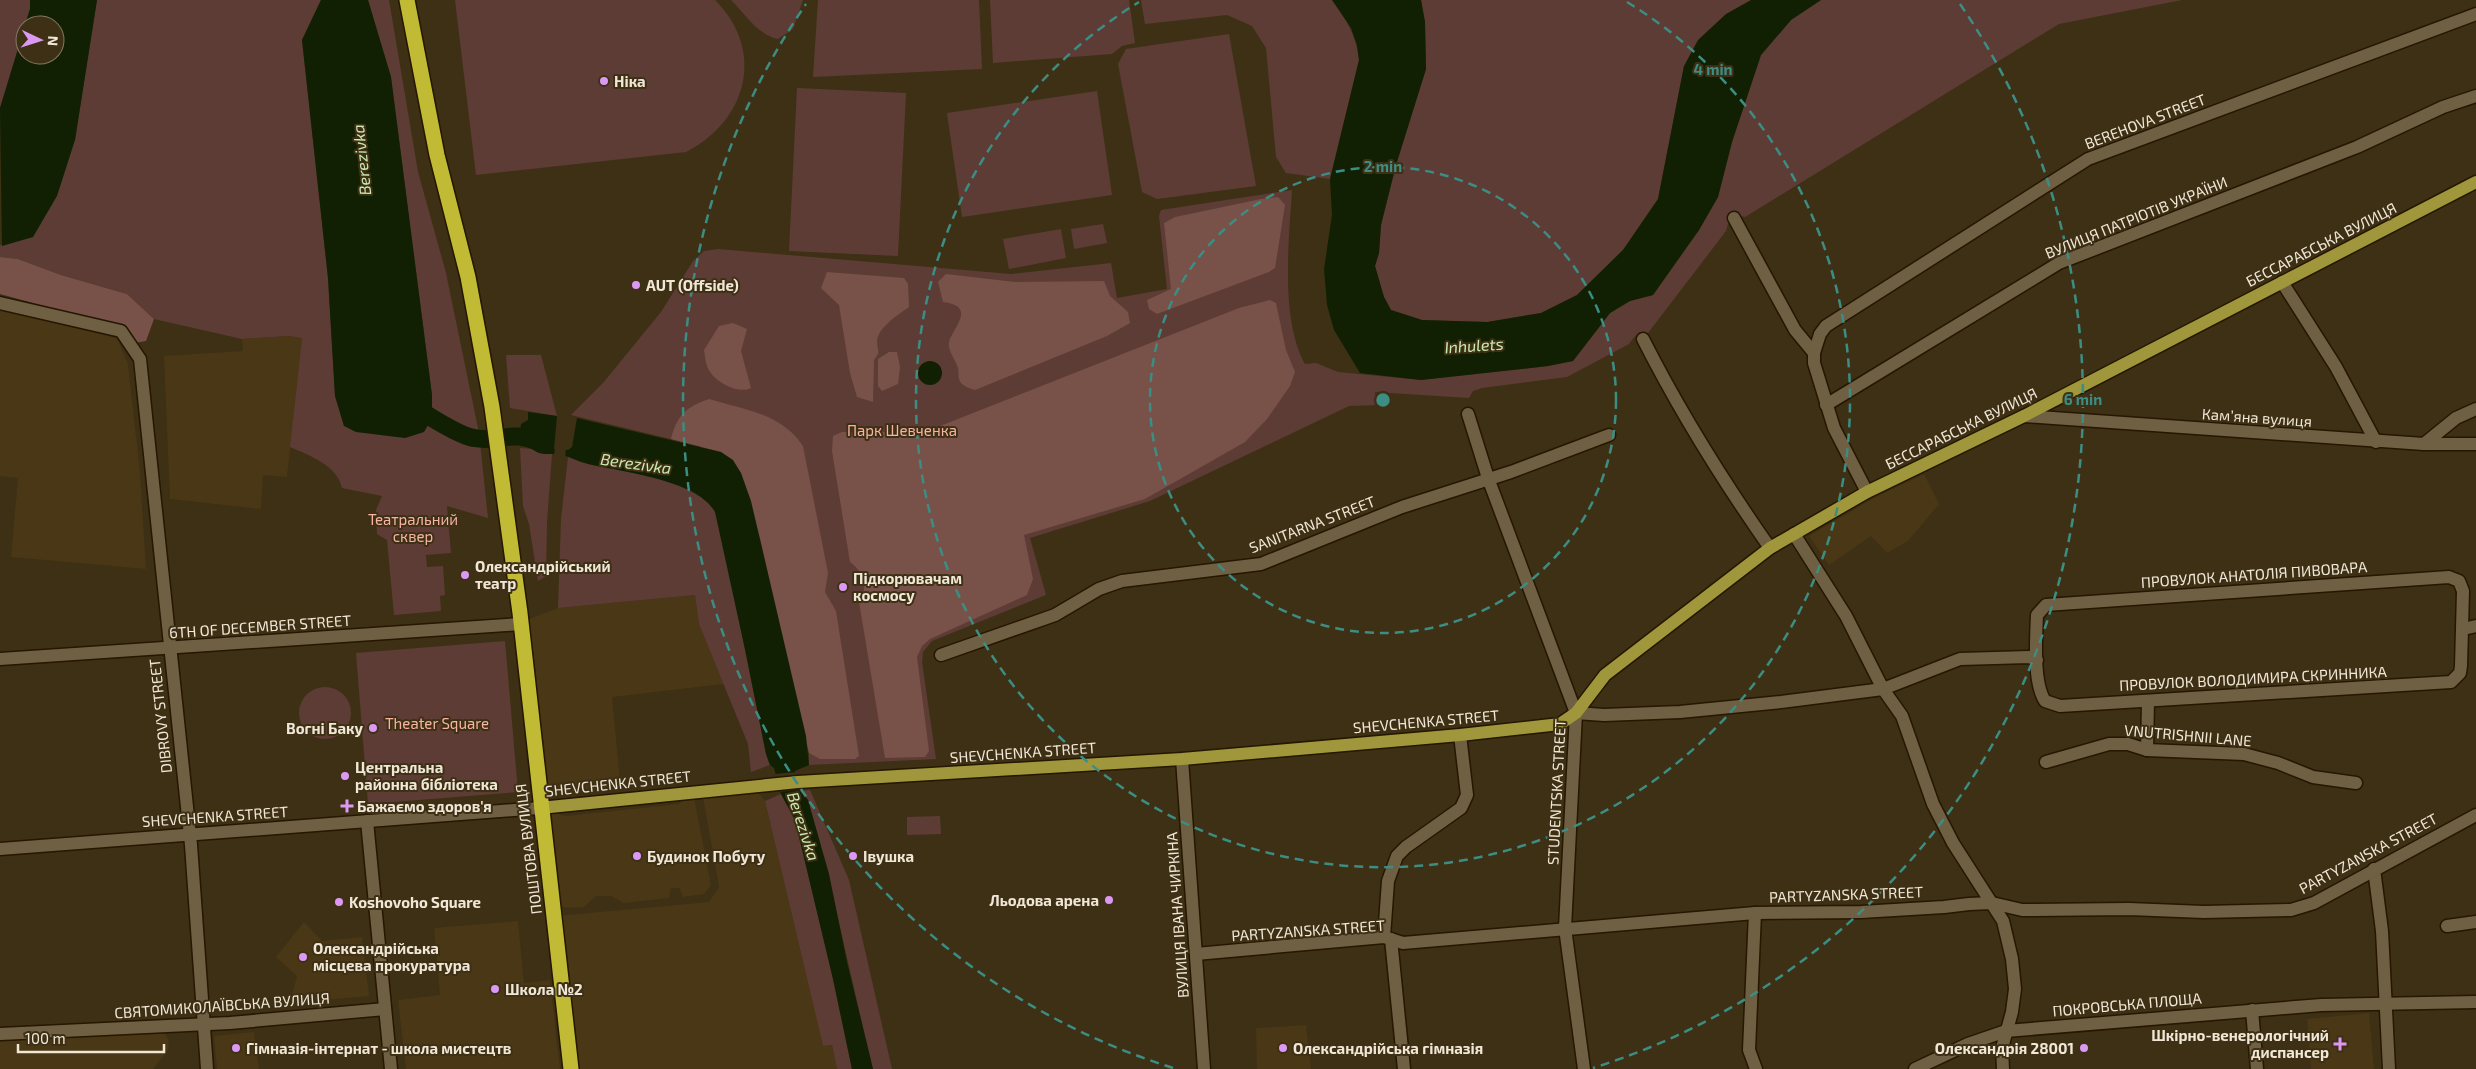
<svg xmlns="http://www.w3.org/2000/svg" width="2476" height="1069" font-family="'Exo 2',sans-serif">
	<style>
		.built { fill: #493715 }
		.green { fill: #5d3c35 }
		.forest { fill: #785149 }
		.water { fill: #112003 }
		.pier { fill: #3e3015 }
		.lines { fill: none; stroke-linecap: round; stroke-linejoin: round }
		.river { stroke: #112003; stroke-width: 18 }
		.minor-casing { stroke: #251700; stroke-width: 15 }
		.major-casing { stroke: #251700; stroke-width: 15 }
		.highway-casing { stroke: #251700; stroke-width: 18 }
		.minor { stroke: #6f5f43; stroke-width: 12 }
		.major { stroke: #a0963b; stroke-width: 12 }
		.highway { stroke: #c0ba35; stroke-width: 15 }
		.ring { fill: none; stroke: #3c8d83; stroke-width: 2.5; stroke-dasharray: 9 6 }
		.poi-dot { fill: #dc99f4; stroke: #3e3015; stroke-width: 2 }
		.labels { text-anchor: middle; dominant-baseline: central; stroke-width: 4; stroke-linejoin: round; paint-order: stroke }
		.poi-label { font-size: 15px; font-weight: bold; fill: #f0e7d7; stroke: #3e3015; text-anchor: start }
		.street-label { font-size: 15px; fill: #f0e7d7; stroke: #3e3015 }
		.park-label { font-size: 15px; fill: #f8b3a4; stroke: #3e3015 }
		.water-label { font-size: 16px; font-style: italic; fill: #caebb1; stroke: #3e3015 }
		.centre { fill: #3c8d83; stroke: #3e3015; stroke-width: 2.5 }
		.ring-label { font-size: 15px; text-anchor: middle; font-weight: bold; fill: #3c8d83; stroke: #3e3015; stroke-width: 4; stroke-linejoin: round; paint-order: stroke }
	</style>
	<rect width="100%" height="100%" fill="#3e3015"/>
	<g class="built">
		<path d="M 0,310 L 117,338 L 128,364 L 140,472 L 146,569 L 11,557 L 18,478 L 0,476 Z"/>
		<path d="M 288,336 L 302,338 L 287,477 L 263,475 L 261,509 L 170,499 L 164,356 L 243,351 L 242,339 Z"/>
		<path d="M 1924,474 L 1939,504 L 1908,541 L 1887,553 L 1871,536 L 1829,565 L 1809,536 L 1874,498 Z"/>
		<path d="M 695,595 L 699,624 L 724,684 L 612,697 L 621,790 L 547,795 L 527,620 L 558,608 Z"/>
		<path d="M 757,791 L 765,801 L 823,1046 L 832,1045 L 837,1069 L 575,1069 L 557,916 L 709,902 L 719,887 L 703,797 Z"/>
		<path d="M 694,797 L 711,885 L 704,894 L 683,897 L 679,888 L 671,888 L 669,898 L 624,903 L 611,896 L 596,896 L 584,907 L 568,908 L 563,907 L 556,902 L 549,815 L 555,813 L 566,816 L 679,804 L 684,799 Z"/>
		<path d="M 518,921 L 524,983 L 550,980 L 560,1069 L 406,1069 L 398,1000 L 440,995 L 434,928 Z"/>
		<path d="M 304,922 L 322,941 L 362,937 L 369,996 L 290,1003 L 297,976 L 276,957 Z"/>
		<path d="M 2369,1013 L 2374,1069 L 2311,1069 L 2307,1019 Z"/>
		<path d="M 1306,1025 L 1311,1069 L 1257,1069 L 1256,1028 Z"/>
		<path d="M 158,1031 L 165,1034 L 169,1041 L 168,1050 L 153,1069 L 0,1069 L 0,1040 Z"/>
		<path d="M 254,1032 L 259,1069 L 217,1069 L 214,1036 Z"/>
	</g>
	<g class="green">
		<path d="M 0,0 L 30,0 L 30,9 L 0,108 Z"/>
		<path d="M 97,0 L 321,0 L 302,40 L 328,278 L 335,396 L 344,426 L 432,395 L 391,77 L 368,0 L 389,0 L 418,172 L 446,273 L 479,433 L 488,518 L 447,506 L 451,553 L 426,555 L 427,567 L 443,566 L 445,595 L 440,596 L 441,611 L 394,615 L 387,540 L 377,534 L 376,510 L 382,496 L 342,488 C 338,466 309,455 290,447 L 302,338 L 288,336 L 242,339 L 154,319 L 127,294 L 61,275 L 18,259 L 0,257 L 0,245 L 33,237 L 75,140 Z"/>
		<path d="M 455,0 L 715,0 C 766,51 747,121 686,152 L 476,175 Z"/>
		<path d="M 731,0 L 803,0 L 793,29 L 778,39 C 758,35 745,14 731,0 Z"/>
		<path d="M 818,0 L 979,0 L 982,69 L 813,77 Z"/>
		<path d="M 990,0 L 1129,0 L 1135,43 L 1122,46 L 1112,54 L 993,63 Z"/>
		<path d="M 1141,0 L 1332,0 C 1347,19 1356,36 1359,60 L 1330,179 L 1286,173 L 1276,157 L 1266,48 L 1252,26 L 1227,15 L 1145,24 Z"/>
		<path d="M 1421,0 L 1751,0 L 1684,66 L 1658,199 L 1623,250 L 1577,295 L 1541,313 L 1488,322 L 1422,320 L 1391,310 L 1384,297 L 1375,266 L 1379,253 L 1381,225 L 1396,165 L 1426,69 L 1425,22 Z"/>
		<path d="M 1821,0 L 2182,0 L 2059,24 L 1745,217 L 1734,214 L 1730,217 L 1726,231 L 1648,333 C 1638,331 1635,336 1629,344 L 1567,377 L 1482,388 L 1473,391 L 1469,398 L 1375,392 L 1377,405 L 1349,406 L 1150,501 L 1030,538 L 1046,595 L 932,641 L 923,652 L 922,662 L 936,759 L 809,765 L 809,753 L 700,446 L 571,415 L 603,383 L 661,312 L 693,261 L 704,251 L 718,249 L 1011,274 L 1111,263 L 1117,298 L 1167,289 L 1159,216 L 1161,210 L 1292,190 C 1289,240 1280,319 1305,364 L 1316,363 L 1338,372 L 1421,380 L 1548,366 L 1573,361 L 1610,313 L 1630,301 L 1653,295 L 1699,230 L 1718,197 L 1732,142 L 1761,55 L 1791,20 Z"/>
		<path d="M 1229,34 L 1256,186 L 1157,199 L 1142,192 L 1118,64 L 1126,49 Z"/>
		<path d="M 797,88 L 906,93 L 898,256 L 789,251 Z"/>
		<path d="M 1097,91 L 1112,195 L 962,217 L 947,113 Z"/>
		<path d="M 1103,224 L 1107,243 L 1074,249 L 1071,229 Z"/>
		<path d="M 1061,229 L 1066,258 L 1009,269 L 1003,239 Z"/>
		<path d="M 506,355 L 541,355 L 557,416 L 510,408 Z"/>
		<path d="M 520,448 L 534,449 L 539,453 L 552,454 L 547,522 L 546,576 L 538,581 L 529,524 L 523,506 Z"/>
		<path d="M 568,457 L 581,462 C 611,469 689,480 709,501 C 715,508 717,518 720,526 L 766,754 L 770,765 L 751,772 L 748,744 L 699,624 L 695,595 L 558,608 L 561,519 Z"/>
		<path d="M 505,641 L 518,792 L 368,804 L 356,653 Z"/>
		<circle cx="325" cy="713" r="26"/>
		<path d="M 810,790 L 849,880 L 892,1069 L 873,1069 C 851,979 833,889 808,800 L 802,791 Z"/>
		<path d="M 781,794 L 795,820 L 833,979 L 852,1069 L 837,1069 L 832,1045 L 823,1046 L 765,801 Z"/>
		<path d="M 940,816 L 941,834 L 907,835 L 907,817 Z"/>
	</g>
	<g class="forest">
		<path d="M 1278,197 L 1285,205 L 1275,268 L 1269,272 L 1157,314 L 1149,309 L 1147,300 L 1171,289 L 1164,223 L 1175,217 L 1261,199 Z"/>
		<path d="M 0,257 L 18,259 L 61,275 L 127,294 L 154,319 L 146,341 L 134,343 L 124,328 L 0,294 Z"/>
		<path d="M 827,272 L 904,278 L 908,284 L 909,307 C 899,314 877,328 877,342 C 877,346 879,350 878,354 L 874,360 L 873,402 L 857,397 L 850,373 L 839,305 L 821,288 Z"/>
		<path d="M 946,274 L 1015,282 L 1104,281 L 1110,296 L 1128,312 L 1130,323 L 1107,336 L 975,390 C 969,388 961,386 959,379 C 958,376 959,371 958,368 C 956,360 947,350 949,342 C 952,329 978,306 943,302 L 938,282 Z"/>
		<path d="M 1270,300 L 1276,303 L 1286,350 L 1295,372 L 1290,386 L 1267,419 L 1245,442 L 1145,499 L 1024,535 L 1033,579 L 1027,595 L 930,639 L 922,646 L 917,657 L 929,751 L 925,757 L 885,758 L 859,602 C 869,588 864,572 850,562 L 832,451 L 833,436 L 842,432 L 912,432 L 935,428 L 1239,308 Z"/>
		<path d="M 733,323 L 747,329 L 741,351 L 751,388 C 738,395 712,381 707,366 C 705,361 705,355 704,350 L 719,326 Z"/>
		<path d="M 889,352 L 897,352 L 900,367 L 898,384 L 882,391 L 878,386 L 878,359 Z"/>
		<path d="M 709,399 C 745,410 781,413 803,446 L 828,573 L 825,592 L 836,611 L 859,756 L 855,759 L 820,759 L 809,753 L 760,538 L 741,473 L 721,452 L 671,439 C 677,415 686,407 709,399 Z"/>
	</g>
	<g class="water">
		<path d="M 30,0 L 97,0 L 75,140 L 57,196 L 33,237 L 2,246 L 0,108 L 25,26 L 25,55 L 55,55 L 55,25 L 25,25 L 30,9 Z"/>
		<path d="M 321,0 L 368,0 L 391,77 L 432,395 L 432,418 L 424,432 L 405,438 L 356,432 L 344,426 L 335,396 L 328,278 L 302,40 Z"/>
		<path d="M 1332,0 L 1421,0 L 1425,22 L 1426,69 L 1396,165 L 1381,225 L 1379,253 L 1375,266 L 1384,297 L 1391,310 L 1422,320 L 1487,322 L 1541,313 L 1577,295 L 1623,250 L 1658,199 L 1684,66 L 1698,40 L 1726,14 L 1751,0 L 1821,0 L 1791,20 L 1761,55 L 1732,142 L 1718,197 L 1699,230 L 1653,295 L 1630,301 L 1610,313 L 1573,361 L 1548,366 L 1421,380 L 1360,373 L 1334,330 L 1327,305 L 1324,269 L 1332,215 L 1330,179 L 1359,60 L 1357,45 L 1351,28 Z"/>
		<circle cx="930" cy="373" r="12"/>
		<path d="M 528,412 L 557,416 L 554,449 L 568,450 L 572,447 L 577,418 L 721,452 L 733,460 L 741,473 L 751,501 L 806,736 L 809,765 L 795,771 L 796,787 L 808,800 L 829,874 L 847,962 L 873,1069 L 852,1069 L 833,979 L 795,820 L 781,794 L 774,768 L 770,765 L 766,754 L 746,654 L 715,512 C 698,480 622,472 588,464 C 579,462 571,457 562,455 C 555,453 546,455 539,453 C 532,450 528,443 520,440 L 521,424 L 528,420 Z"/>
	</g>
	<g class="pier">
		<path d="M 558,415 L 556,446 L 566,447 L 565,459 L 554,457 Z"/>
		<path d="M 797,772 L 799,790 L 778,792 L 774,774 Z"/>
	</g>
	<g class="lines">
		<path class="river" d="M 413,406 C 427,415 459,436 474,438 C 501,443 512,428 542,444"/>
		<defs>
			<g id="minor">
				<path d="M 1734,218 L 1795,330 L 1814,353 L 1814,363 L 1834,428 L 1867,492"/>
				<path d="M 2282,282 L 2336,367 L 2376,442"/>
				<path d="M 0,303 L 121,331 L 140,359 L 191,845 L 207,1069"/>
				<path d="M 1643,339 C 1680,412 1723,481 1770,548"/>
				<path d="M 1814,353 L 1820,334 L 1826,326 L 2088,159 L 2476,14"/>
				<path d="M 1826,405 L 2059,263 L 2357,147 L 2443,107 L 2476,96"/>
				<path d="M 1468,414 L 1488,478 L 1576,713 L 1565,928 L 1584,1069"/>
				<path d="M 2024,416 L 2424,444 L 2456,418 L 2476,409"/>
				<path d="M 2424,444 L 2476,444"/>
				<path d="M 1794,534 L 1846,616 L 1883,689 L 1902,716 L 1933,804 L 1953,843 L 2003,921 L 2012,959 L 2015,989 L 2012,1012 L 2002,1048 L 2003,1069"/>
				<path d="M 2449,577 L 2459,581 L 2463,591 L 2461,666 L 2460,673 L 2451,682 L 2060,706 L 2045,701 C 2033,683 2036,638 2037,615 L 2046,605 Z"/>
				<path d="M 2463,629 L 2476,626"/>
				<path d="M 941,655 L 1055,615 L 1099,589 L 1122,581 L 1261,564 L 1402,507 L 1511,472 L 1609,435"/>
				<path d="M 0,659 L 521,624"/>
				<path d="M 1576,713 L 1604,715 L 1680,712 L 1781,702 L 1883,689 L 1960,659 L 2029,657 L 2037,660"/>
				<path d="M 2147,750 L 2148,701"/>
				<path d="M 1182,759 L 1204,1069"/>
				<path d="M 2046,762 L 2109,744 L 2128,744 L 2147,750 L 2244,754 L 2278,763 L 2313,777 L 2356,783"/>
				<path d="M 367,821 L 391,1069"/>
				<path d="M 0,849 L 540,808"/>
				<path d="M 2374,869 L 2382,931 L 2389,1069"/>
				<path d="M 1755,913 L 1749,1050 L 1756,1069"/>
				<path d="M 2447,926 L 2476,922"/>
				<path d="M 1384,937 L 1388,881 L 1397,856 L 1406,847 L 1461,808 L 1467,795 L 1460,735"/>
				<path d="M 1391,939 L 1404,1069"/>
				<path d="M 1196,954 L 1384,937 L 1403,943 L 1755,913 L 1861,912 L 1944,907 L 1969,904 L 1992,903 L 2022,910 L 2129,909 L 2204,912 L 2291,910 L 2314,903 L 2476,815"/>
				<path d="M 2252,1010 L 2257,1069"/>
				<path d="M 0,1034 L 230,1023 L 385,1009"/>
				<path d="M 1915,1069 L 1968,1044 L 2006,1031 L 2321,1005 L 2476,1002"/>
			</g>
			<path id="major" d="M 540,808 L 798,782 L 1182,759 L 1460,735 L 1560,724 L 1576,713 L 1605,675 L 1770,548 L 1867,492 L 2024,416 L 2476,182"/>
			<path id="highway" d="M 407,0 L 437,155 L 468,277 L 492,407 L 520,613 L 571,1069"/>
		</defs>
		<use href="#minor" class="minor-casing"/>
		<use href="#major" class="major-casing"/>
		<use href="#highway" class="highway-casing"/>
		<use href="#minor" class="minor"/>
		<use href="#major" class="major"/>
		<use href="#highway" class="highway"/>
	</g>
	<g class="ring">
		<circle cx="1383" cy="400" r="233"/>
		<path d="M1627 2A467 467 0 1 1 1139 2"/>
		<path d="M1173 1068A700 700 0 0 1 806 4M1960 4A700 700 0 0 1 1593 1068"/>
	</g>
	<g class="poi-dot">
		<circle cx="604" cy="81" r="5"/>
		<circle cx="636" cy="285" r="5"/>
		<circle cx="465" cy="575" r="5"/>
		<circle cx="843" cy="587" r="5"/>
		<circle cx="373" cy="728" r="5"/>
		<circle cx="345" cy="776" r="5"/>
		<path d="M344.5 798.5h5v5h5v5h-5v5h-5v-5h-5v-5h5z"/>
		<circle cx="637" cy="856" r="5"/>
		<circle cx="853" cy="856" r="5"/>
		<circle cx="1109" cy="900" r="5"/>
		<circle cx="339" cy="902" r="5"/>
		<circle cx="303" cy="957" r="5"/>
		<circle cx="495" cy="989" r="5"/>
		<path d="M2337.5 1036.5h5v5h5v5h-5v5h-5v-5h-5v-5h5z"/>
		<circle cx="236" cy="1048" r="5"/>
		<circle cx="1283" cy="1048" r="5"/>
		<circle cx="2084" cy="1048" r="5"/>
	</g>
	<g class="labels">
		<g class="poi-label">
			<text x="614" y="81">Ніка</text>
			<text x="646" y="285">AUT (Offside)</text>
			<text x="475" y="566">Олександрійський<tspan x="475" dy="17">театр</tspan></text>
			<text x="853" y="578">Підкорювачам<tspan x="853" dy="17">космосу</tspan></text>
			<text x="363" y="728" text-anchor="end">Вогні Баку</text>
			<text x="355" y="767">Центральна<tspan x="355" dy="17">районна бібліотека</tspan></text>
			<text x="357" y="806">Бажаємо здоров'я</text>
			<text x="647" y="856">Будинок Побуту</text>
			<text x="863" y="856">Івушка</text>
			<text x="1099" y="900" text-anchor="end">Льодова арена</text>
			<text x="349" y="902">Koshovoho Square</text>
			<text x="313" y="948">Олександрійська<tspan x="313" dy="17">місцева прокуратура</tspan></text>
			<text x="505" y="989">Школа №2</text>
			<text x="2329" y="1035" text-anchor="end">Шкірно-венерологічний<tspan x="2329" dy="17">диспансер</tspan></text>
			<text x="246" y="1048">Гімназія-інтернат - школа мистецтв</text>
			<text x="1293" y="1048">Олександрійська гімназія</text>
			<text x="2074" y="1048" text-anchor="end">Олександрія 28001</text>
		</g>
		<g class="street-label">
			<text transform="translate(2145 121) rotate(-21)">BEREHOVA STREET</text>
			<text transform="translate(2136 217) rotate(-22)">ВУЛИЦЯ ПАТРІОТІВ УКРАЇНИ</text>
			<text transform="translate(2321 244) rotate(-27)">БЕССАРАБСЬКА ВУЛИЦЯ</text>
			<text transform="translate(2257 417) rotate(4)">Камʼяна вулиця</text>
			<text transform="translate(1961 428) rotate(-26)">БЕССАРАБСЬКА ВУЛИЦЯ</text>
			<text transform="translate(1312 524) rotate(-21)">SANITARNA STREET</text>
			<text transform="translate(2254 574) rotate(-4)">ПРОВУЛОК АНАТОЛІЯ ПИВОВАРА</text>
			<text transform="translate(260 626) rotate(-4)">6TH OF DECEMBER STREET</text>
			<text transform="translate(2253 678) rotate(-3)">ПРОВУЛОК ВОЛОДИМИРА СКРИННИКА</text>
			<text transform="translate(160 716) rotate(-96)">DIBROVY STREET</text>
			<text transform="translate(1426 721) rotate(-5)">SHEVCHENKA STREET</text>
			<text transform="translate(2188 735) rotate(5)">VNUTRISHNII LANE</text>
			<text transform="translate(1023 752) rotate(-4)">SHEVCHENKA STREET</text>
			<text transform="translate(618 783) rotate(-6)">SHEVCHENKA STREET</text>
			<text transform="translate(1556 792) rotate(-87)">STUDENTSKA STREET</text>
			<text transform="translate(215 816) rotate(-4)">SHEVCHENKA STREET</text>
			<text transform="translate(528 849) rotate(-97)">ПОШТОВА ВУЛИЦЯ</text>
			<text transform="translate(2368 853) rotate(-28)">PARTYZANSKA STREET</text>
			<text transform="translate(1846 894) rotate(-2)">PARTYZANSKA STREET</text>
			<text transform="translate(1177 915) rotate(-94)">ВУЛИЦЯ ІВАНА ЧИРКІНА</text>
			<text transform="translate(1308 930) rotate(-4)">PARTYZANSKA STREET</text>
			<text transform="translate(2127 1004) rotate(-5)">ПОКРОВСЬКА ПЛОЩА</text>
			<text transform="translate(222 1005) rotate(-4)">СВЯТОМИКОЛАЇВСЬКА ВУЛИЦЯ</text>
		</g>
		<g class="park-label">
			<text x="902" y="430">Парк Шевченка</text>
			<text x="413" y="519">Театральний<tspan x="413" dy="17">сквер</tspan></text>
			<text x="437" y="723">Theater Square</text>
		</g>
		<g class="water-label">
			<text transform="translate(361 160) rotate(-96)">Berezivka</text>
			<text transform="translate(1474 345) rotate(-4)">Inhulets</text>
			<text transform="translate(636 463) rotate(8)">Berezivka</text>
			<text transform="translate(804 826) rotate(72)">Berezivka</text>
		</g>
	</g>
	<circle cx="1383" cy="400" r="8" class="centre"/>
	<g class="ring-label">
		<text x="1713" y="75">4 min</text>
		<text x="1383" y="172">2 min</text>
		<text x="2083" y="405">6 min</text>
	</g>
	<g transform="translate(40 40) rotate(94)"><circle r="24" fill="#3e3015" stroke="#857963"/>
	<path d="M0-4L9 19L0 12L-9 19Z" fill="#dc99f4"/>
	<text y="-8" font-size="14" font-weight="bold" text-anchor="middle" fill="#f0e7d7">N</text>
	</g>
	<path d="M18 1044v8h146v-8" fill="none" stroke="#f0e7d7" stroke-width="2.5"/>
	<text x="25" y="1044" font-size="15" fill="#f0e7d7" stroke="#3e3015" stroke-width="4" paint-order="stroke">100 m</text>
</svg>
